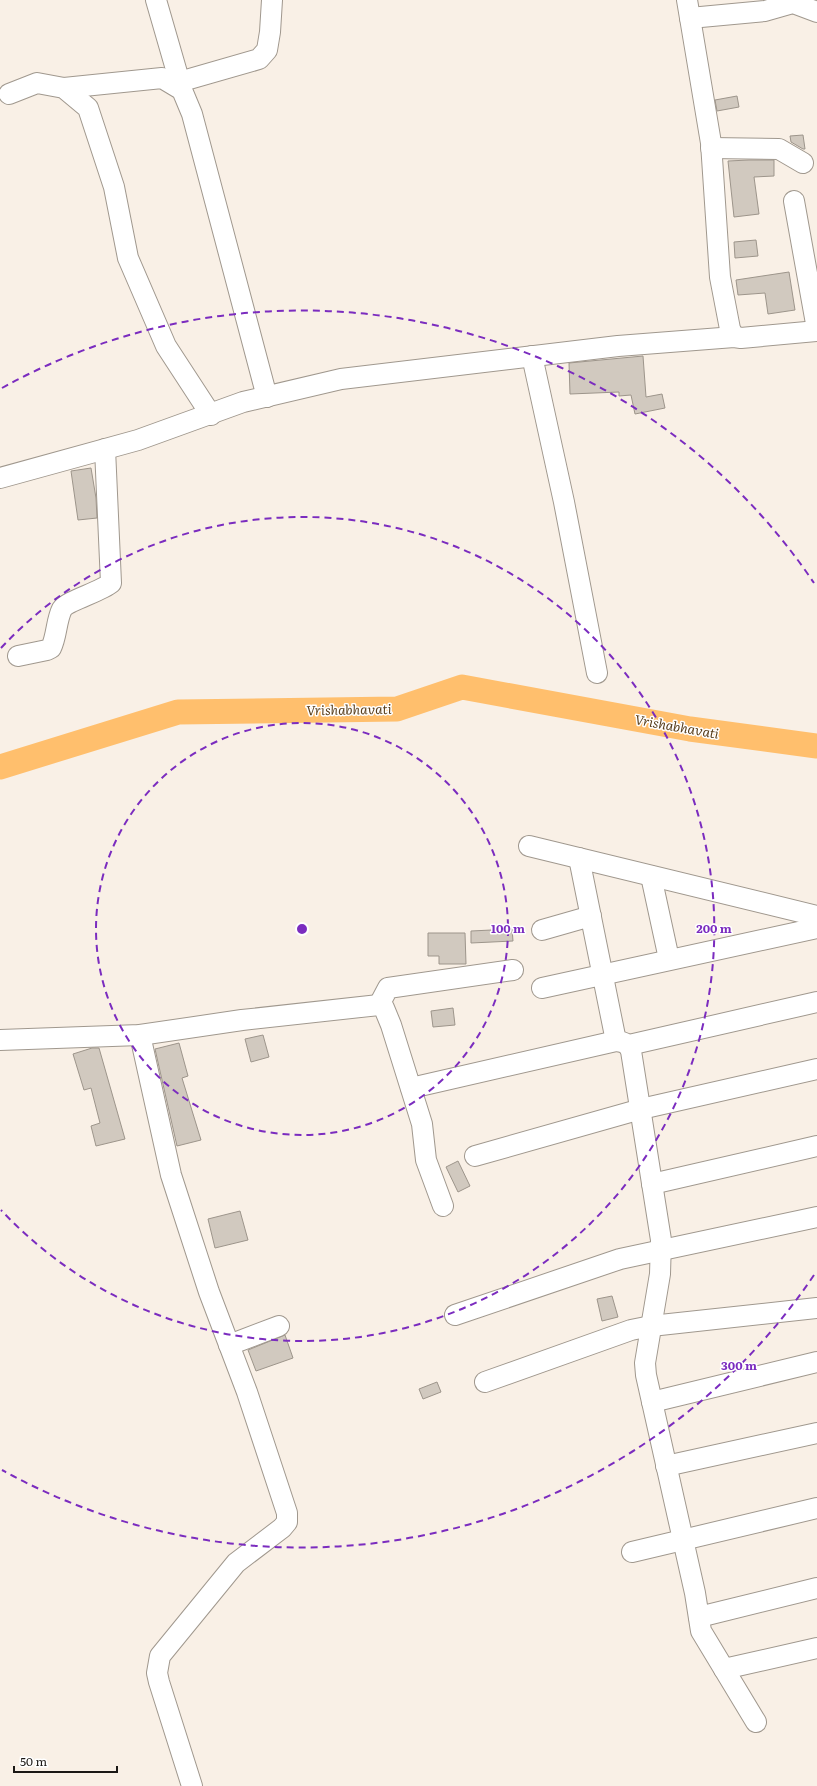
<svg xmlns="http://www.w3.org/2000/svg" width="817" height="1786" font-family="Literata,serif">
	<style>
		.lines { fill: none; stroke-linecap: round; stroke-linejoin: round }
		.river { stroke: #ffbf6d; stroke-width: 25 }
		.building { fill: #d1c9bf; stroke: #9d958b }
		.minor-casing { stroke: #a0988e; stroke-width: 22 }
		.minor { stroke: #fff; stroke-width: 20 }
		.ring { fill: none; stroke: #7b2cbf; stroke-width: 2; stroke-dasharray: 7 5 }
		.labels { text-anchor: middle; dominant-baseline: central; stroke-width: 3; stroke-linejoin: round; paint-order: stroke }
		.water-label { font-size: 13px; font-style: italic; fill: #583e1c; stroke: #fff }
		.centre { fill: #7b2cbf; stroke: #fff; stroke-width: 2 }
		.ring-label { font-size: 12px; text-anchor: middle; font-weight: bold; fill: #7b2cbf; stroke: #fff; stroke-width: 3; stroke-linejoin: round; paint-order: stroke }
	</style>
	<rect width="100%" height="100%" fill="#f9f0e6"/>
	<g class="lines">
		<path class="river" d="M 0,767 L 178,712 L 397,709 L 462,687 L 690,729 L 817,746"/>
	</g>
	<g class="building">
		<path d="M 737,96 L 739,107 L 717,111 L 715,100 Z"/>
		<path d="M 803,135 L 805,149 L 803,149 L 791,142 L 790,136 Z"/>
		<path d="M 749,160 L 774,160 L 774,176 L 754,177 L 759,214 L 734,217 L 728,161 Z"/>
		<path d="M 756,240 L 758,256 L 735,258 L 734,242 Z"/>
		<path d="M 789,272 L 795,310 L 768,314 L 765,293 L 738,295 L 736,280 Z"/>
		<path d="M 643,356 L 646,397 L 662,394 L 665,408 L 635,414 L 631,395 L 619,396 L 619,392 L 570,394 L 569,363 Z"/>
		<path d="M 91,468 L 96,498 L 97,518 L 78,520 L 71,471 Z"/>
		<path d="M 512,929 L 513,941 L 471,943 L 471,931 Z"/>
		<path d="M 428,933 L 465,933 L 466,964 L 439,964 L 439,956 L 428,956 Z"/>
		<path d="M 453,1008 L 455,1025 L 433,1027 L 431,1011 Z"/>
		<path d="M 263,1035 L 269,1057 L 251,1062 L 245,1039 Z"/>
		<path d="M 179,1043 L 188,1076 L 182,1078 L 201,1140 L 177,1146 L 155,1049 Z"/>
		<path d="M 92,1048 L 99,1048 L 125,1139 L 96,1146 L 91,1126 L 100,1123 L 91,1088 L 84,1090 L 73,1054 Z"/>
		<path d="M 458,1161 L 470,1186 L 458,1192 L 446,1167 Z"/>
		<path d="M 240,1211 L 248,1240 L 215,1248 L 208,1219 Z"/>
		<path d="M 612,1296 L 618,1317 L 602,1321 L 597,1299 Z"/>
		<path d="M 285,1335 L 293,1358 L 256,1371 L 248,1350 Z"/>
		<path d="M 437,1382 L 441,1392 L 423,1399 L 419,1389 Z"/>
	</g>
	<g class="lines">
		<defs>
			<g id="minor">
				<path d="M 156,0 L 182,90"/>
				<path d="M 687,0 L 711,143 L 720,277 L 730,329 L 734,337"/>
				<path d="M 690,18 L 765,11 L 793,3 L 817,12"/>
				<path d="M 179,82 L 259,59 L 267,50 L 270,32 L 272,0"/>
				<path d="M 64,88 L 162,78 L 182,90 L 192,114 L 267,397"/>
				<path d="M 9,94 L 37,83 L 64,88 L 88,108 L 114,187 L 128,258 L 166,346 L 211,415"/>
				<path d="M 711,148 L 779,149 L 803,163"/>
				<path d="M 794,201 L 817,329"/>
				<path d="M 532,356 L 564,502 L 597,673"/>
				<path d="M 0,478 L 138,440 L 243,402 L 341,379 L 618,346 L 734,337 L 741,338 L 817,331"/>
				<path d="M 18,656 L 47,650 L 51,648 C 57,636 56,621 62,609 C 67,601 100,592 111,583 L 105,449"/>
				<path d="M 529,846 L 817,916"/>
				<path d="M 579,858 L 616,1041"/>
				<path d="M 651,876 L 669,959"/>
				<path d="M 542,930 L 591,916"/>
				<path d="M 542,988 L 817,928"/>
				<path d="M 379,1005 L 388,988 L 513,970"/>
				<path d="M 140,1035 L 171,1175 L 209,1292 L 247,1392 L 287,1513 L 287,1522 L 282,1528 L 236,1563 L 160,1656 L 157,1673 L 159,1682 L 192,1786"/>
				<path d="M 0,1040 L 140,1035 L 242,1020 L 379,1005 L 384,1008 L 391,1025 L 422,1124 L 426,1160 L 443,1206"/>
				<path d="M 629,1045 L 817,1002"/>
				<path d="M 411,1088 L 616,1041 C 625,1042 628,1044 631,1051 L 661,1240 L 660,1274 L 645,1363 L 646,1375 L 695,1593 L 701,1631 L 756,1722"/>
				<path d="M 475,1156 L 641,1109 L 817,1069"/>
				<path d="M 652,1184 L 817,1146"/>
				<path d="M 455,1315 L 620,1259 L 817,1217"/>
				<path d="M 229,1345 L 279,1326"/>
				<path d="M 485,1382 L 631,1330 L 651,1326 L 817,1308"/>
				<path d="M 652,1402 L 817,1362"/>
				<path d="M 666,1466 L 817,1433"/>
				<path d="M 632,1552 L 817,1508"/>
				<path d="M 699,1617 L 817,1588"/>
				<path d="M 724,1669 L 817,1648"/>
			</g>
		</defs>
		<use href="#minor" class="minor-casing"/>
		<use href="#minor" class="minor"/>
	</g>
	<g class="ring">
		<circle cx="302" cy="929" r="206"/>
		<path d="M1 648A412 412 0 1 1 1 1210"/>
		<path d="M814 1275A618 618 0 0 1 2 1470M2 388A618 618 0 0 1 814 583"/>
	</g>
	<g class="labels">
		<g class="water-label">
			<text transform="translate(349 709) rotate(-1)">Vrishabhavati</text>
			<text transform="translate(677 726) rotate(10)">Vrishabhavati</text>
		</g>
	</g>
	<circle cx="302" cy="929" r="6" class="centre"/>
	<g class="ring-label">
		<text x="508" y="933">100 m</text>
		<text x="714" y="933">200 m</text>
		<text x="739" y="1370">300 m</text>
	</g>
	<path d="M14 1766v6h103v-6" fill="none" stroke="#1b1815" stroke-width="2"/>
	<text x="20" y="1766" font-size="12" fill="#1b1815" stroke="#ffffff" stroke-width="3" paint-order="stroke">50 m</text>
</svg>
